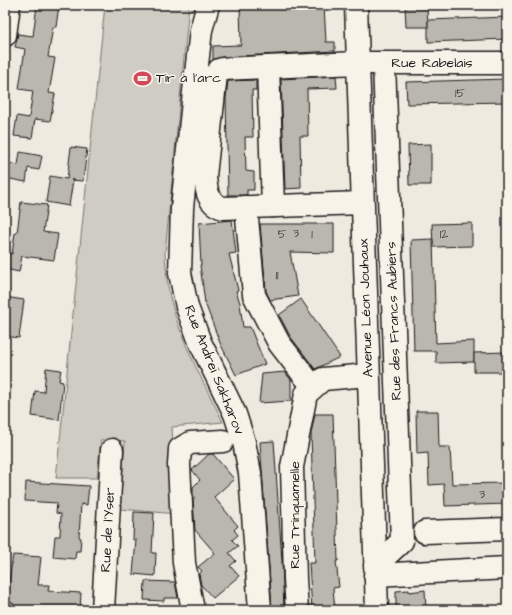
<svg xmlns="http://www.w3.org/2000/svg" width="512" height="615" font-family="'Architects Daughter',sans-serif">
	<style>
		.green { fill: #cfccc3; stroke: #767470 }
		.building { fill: #bab7af; stroke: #1c1c1c }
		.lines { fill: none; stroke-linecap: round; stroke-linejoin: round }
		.minor-casing { stroke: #1c1c1c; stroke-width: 25 }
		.minor { stroke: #f7f3e8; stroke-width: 22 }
		.labels { text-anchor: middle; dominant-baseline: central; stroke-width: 3; stroke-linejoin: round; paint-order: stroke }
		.number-label { font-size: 12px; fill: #444341 }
		.street-label { font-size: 14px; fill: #1c1c1c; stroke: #f7f3e8 }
		.poi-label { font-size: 14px; fill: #1c1c1c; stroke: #f7f3e8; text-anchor: start }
	</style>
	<rect width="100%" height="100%" fill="#eeeae0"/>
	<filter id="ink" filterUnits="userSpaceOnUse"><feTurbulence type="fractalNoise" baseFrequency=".025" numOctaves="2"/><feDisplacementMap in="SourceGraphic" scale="8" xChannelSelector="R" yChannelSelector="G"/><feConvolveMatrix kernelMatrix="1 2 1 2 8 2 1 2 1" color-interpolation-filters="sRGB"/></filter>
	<g filter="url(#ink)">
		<path class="green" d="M 105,5 L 189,5 L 165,253 C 166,269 167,286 171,301 C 182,344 204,383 223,422 L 172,427 L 177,514 L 120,509 L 125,441 L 101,440 L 97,478 L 56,478 Z"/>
		<g class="building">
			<path d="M 37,5 L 59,5 L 56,27 L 53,27 L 48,57 L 55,58 L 49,93 L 55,94 L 50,121 L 35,119 L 32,138 L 14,136 L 17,116 L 29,118 L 33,91 L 19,89 L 25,49 L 15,47 L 18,34 L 33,36 Z"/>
			<path d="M 240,5 L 324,5 L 326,42 L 335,42 L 335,51 L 222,57 L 213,60 L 213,46 L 241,45 Z"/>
			<path d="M 405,5 L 427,5 L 428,27 L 406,27 Z"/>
			<path d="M 507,17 L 507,39 L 428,42 L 428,20 Z"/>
			<path d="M 336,76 L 337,88 L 307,89 L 308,136 L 300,136 L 301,188 L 285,189 L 281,79 Z"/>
			<path d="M 507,79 L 507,102 L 407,104 L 406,82 Z"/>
			<path d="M 256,80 L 256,90 L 252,90 L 253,137 L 245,137 L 246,171 L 254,172 L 254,190 L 247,190 L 247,195 L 228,195 L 226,98 L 228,81 Z"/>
			<path d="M 431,144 L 431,185 L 409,185 L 408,145 Z"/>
			<path d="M 71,147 L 87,149 L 83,181 L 71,180 L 73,180 L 69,206 L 46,202 L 50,176 L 67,179 Z"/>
			<path d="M 20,152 L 42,156 L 39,170 L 28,168 L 26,182 L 5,178 L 8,163 L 18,165 Z"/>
			<path d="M 21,202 L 47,205 L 43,232 L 58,234 L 54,260 L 22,256 L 19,272 L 5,269 L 5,253 L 12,254 L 15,233 L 17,233 Z"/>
			<path d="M 232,220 L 236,253 L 229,254 L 238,290 L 236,291 L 240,303 L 243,327 L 250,327 L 265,364 L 236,375 L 220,343 L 205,303 L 200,265 L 201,265 L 199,223 Z"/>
			<path d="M 472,223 L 472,246 L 433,247 L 432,224 Z"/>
			<path d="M 260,224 L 334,224 L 334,253 L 290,252 L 298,296 L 270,300 L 266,291 Z"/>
			<path d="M 433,239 L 436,343 L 474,341 L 474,362 L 436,363 L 436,351 L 414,351 L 411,240 Z"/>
			<path d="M 5,297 L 24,300 L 19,338 L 5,336 Z"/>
			<path d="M 301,299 L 340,357 L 315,369 L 290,336 L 279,315 Z"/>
			<path d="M 507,352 L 507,372 L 474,372 L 474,353 Z"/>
			<path d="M 46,368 L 61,370 L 59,381 L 63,382 L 59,420 L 32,416 L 35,391 L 44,392 Z"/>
			<path d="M 285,372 L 291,380 L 291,401 L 259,403 L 262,374 Z"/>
			<path d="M 416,411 L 438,411 L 439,447 L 450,447 L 452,484 L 507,483 L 507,504 L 445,506 L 444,484 L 429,485 L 428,453 L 417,454 Z"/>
			<path d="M 315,414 L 333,414 L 338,561 L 336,561 L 339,587 L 333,588 L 335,610 L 312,610 L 309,563 L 315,563 L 311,433 Z"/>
			<path d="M 274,441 L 282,561 L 284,610 L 272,610 L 260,442 Z"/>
			<path d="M 209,454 L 213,454 L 234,479 L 214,497 L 238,526 L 234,530 L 238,535 L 232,540 L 238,546 L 229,553 L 236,561 L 230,566 L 239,576 L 213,598 L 201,585 L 199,574 L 202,571 L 198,567 L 215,553 L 195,530 L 193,500 L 195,498 L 193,495 L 193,487 L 200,480 L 192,470 Z"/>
			<path d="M 26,482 L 89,486 L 87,505 L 81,504 L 79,537 L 81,538 L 80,551 L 76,551 L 75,559 L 53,557 L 55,536 L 60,536 L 61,514 L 56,513 L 57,503 L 25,501 Z"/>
			<path d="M 134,512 L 154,513 L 152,553 L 156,553 L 155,576 L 133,574 L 136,540 L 133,540 Z"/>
			<path d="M 13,555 L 41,557 L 38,585 L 49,585 L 48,591 L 81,593 L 80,610 L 11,610 L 14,604 L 5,599 L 5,582 L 9,582 Z"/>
			<path d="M 145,581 L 175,582 L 178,598 L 164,598 L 164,601 L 144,600 Z"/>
			<path d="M 409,590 L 409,592 L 425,590 L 426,610 L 396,610 L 396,591 Z"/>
		</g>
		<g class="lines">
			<defs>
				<g id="minor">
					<path d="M 208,5 L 201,30 L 195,82 L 182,208 L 180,273 L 187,307 L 200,342 L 235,414 L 244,442 L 250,473 L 260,610"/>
					<path d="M 356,5 L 377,610"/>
					<path d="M 5,35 L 9,5"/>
					<path d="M 268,67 L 273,206"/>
					<path d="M 362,203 L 223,208 C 208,204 206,190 205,176 L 216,74 L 219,70 L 223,69 L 358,63 L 507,63"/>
					<path d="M 246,207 L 254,295 L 279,343 L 313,387"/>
					<path d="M 425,532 L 507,529"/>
					<path d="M 375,566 L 402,541 L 384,64"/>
					<path d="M 375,575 L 507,568"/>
					<path d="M 103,610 L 112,450"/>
					<path d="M 193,610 L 184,563 L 179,465 L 180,449 L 190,443 L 223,441"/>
					<path d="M 297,610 L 295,579 L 292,467 L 306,394 L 323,379 L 368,375"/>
				</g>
			</defs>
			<use href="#minor" class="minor-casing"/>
			<use href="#minor" class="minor"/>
		</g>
	</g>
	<defs>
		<symbol id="stadium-bare" viewBox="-9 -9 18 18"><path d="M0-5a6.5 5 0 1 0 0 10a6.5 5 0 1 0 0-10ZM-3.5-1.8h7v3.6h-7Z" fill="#d1495b" stroke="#f7f3e8" stroke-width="2.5" paint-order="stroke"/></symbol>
	</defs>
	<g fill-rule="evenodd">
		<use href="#stadium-bare" x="130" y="66" width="25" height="25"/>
	</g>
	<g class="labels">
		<g class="number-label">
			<text x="460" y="93">15</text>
			<text x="296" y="233">3</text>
			<text x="282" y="234">5</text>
			<text x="312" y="234">1</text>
			<text x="444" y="234">12</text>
			<text x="277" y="275">11</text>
			<text x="482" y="494">3</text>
		</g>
		<g class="street-label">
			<text x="432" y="63">Rue Rabelais</text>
			<text transform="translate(366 308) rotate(-92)">Avenue Léon Jouhaux</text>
			<text transform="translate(394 321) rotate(-92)">Rue des Francs Aubiers</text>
			<text transform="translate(214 370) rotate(68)">Rue Andreï Sakharov</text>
			<text transform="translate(295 515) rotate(-90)">Rue Trinquamelle</text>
			<text transform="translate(108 530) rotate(-87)">Rue de l'Yser</text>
		</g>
		<g class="poi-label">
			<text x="156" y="78">Tir à l'arc</text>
		</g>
	</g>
	<rect width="512" height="615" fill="none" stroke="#f7f3e8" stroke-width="20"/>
	<rect x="10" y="10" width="492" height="595" fill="none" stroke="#1c1c1c" stroke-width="1.5" filter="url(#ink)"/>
</svg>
